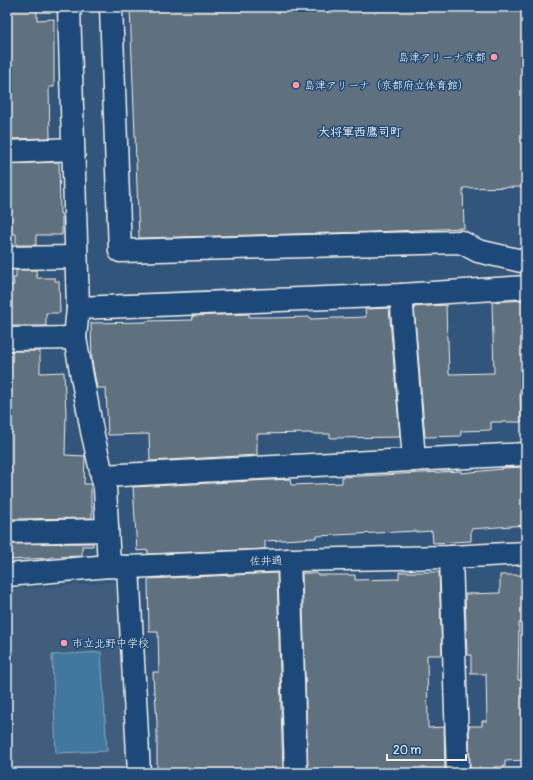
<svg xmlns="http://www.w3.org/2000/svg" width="533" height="780" font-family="Pangolin,'Klee One',sans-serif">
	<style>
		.built { fill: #405d7d }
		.water { fill: #41799d; stroke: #89a9bb }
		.building { fill: #5f6f7f; stroke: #f4f1e8 }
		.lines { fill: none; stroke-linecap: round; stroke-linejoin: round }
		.minor-casing { stroke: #f4f1e8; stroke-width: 25 }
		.minor { stroke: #1f4a7a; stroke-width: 22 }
		.poi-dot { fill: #ff9aa2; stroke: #1f4a7a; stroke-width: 1.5 }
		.labels { text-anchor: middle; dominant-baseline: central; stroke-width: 3; stroke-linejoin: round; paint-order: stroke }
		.poi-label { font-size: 11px; fill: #f4f1e8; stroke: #1f4a7a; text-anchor: start }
		.street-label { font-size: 11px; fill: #f4f1e8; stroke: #1f4a7a }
		.neighbourhood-label { font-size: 12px; font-weight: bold; fill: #f4f1e8; stroke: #1f4a7a }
	</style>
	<rect width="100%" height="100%" fill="#32557c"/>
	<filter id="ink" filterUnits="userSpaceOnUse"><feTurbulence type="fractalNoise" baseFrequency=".025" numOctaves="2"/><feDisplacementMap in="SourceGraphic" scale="8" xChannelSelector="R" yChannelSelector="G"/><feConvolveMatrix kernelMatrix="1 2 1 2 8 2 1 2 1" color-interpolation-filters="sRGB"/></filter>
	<g filter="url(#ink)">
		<path class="built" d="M 115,582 L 126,697 L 130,773 L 7,773 L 7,590 Z"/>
		<path class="water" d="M 101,652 L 107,751 L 56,753 L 52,655 Z"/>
		<g class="building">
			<path d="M 7,7 L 37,7 L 37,20 L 54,19 L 54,87 L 49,87 L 50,138 L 7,139 Z"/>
			<path d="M 130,7 L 526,7 L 526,187 L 463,188 L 464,228 L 372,232 L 139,238 Z"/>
			<path d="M 59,162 L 60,214 L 62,214 L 62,235 L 36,235 L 36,245 L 16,245 L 16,234 L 7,234 L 7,164 Z"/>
			<path d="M 16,270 L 36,270 L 37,278 L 55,278 L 55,281 L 59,281 L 60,313 L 46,313 L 46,326 L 7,326 L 7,285 L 14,285 L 13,278 L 16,278 Z"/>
			<path d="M 526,300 L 526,390 L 520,390 L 521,422 L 491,422 L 491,430 L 461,431 L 461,436 L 425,437 L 414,307 L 446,305 L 447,340 L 448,340 L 449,374 L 494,373 L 492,302 Z"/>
			<path d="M 389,308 L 400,437 L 330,438 L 330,434 L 311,434 L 311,433 L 257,434 L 257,455 L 150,461 L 149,434 L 108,435 L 106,388 L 97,388 L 92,361 L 91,323 L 146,322 L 146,321 L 193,320 L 192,316 L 249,314 L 249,317 L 272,317 L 272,318 L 310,317 L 310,319 L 366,317 L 365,309 Z"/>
			<path d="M 7,351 L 40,351 L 40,373 L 64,372 L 66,413 L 65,455 L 85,456 L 84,484 L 91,484 L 91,506 L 92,506 L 92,518 L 11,519 L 9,482 L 7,482 Z"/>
			<path d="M 526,467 L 526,525 L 471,529 L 471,541 L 433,543 L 432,531 L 416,532 L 416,531 L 316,536 L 316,538 L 265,541 L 265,549 L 148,554 L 148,550 L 137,551 L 133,487 L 290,479 L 291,485 L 342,483 L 342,477 L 461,471 L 461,473 L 502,469 L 502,468 Z"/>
			<path d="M 93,543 L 93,546 L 82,546 L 82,556 L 51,557 L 51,558 L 7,560 L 7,544 Z"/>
			<path d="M 399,572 L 439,572 L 442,655 L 427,655 L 428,728 L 444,727 L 445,773 L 308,773 L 302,573 L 317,573 L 318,575 L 355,575 L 355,580 L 399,579 Z"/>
			<path d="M 277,573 L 283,773 L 157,773 L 157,722 L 155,692 L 154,693 L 153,672 L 159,672 L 158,632 L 149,632 L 148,579 Z"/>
			<path d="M 500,575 L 524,575 L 524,623 L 519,623 L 518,680 L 526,680 L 526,760 L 505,761 L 505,767 L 494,767 L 494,773 L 470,773 L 469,726 L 482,726 L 482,721 L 487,721 L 486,674 L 471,674 L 471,655 L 467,655 L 465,594 L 500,593 Z"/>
		</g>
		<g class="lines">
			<defs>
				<g id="minor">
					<path d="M 69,7 L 78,308 L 75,338 L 92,431 L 105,488 L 109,566"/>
					<path d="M 111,7 L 120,251 L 461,242 L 478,251 L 526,262"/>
					<path d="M 7,152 L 73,149"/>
					<path d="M 7,258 L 76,257"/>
					<path d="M 401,295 L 414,460"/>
					<path d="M 78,308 L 401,295 L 526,287"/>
					<path d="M 7,339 L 75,338"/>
					<path d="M 102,476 L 526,454"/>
					<path d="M 7,532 L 107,530"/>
					<path d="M 451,557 L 458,773"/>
					<path d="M 289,560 L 296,773"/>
					<path d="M 128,567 L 139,773"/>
					<path d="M 7,575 L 109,566 L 128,567 L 289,560 L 451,557 L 526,553"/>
				</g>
			</defs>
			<use href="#minor" class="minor-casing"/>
			<use href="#minor" class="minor"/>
		</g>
	</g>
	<g class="poi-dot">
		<circle cx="494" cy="57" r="4"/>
		<circle cx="296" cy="85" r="4"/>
		<circle cx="64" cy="643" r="4"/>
	</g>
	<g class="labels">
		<g class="poi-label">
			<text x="486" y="57" text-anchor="end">島津アリーナ京都</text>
			<text x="304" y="85">島津アリーナ（京都府立体育館）</text>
			<text x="72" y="643">市立北野中学校</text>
		</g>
		<g class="street-label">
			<text transform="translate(266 561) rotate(-2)">佐井通</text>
		</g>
		<g class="neighbourhood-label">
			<text x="360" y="132">大将軍西鷹司町</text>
		</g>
	</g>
	<rect width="533" height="780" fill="none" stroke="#1f4a7a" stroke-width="24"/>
	<rect x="12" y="12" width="509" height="756" fill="none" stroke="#f4f1e8" stroke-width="1.5" filter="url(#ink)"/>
	<path d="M387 754v6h79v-6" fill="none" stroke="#f4f1e8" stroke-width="2"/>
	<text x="393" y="754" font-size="12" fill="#f4f1e8" stroke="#1f4a7a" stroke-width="3" paint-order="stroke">20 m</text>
</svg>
